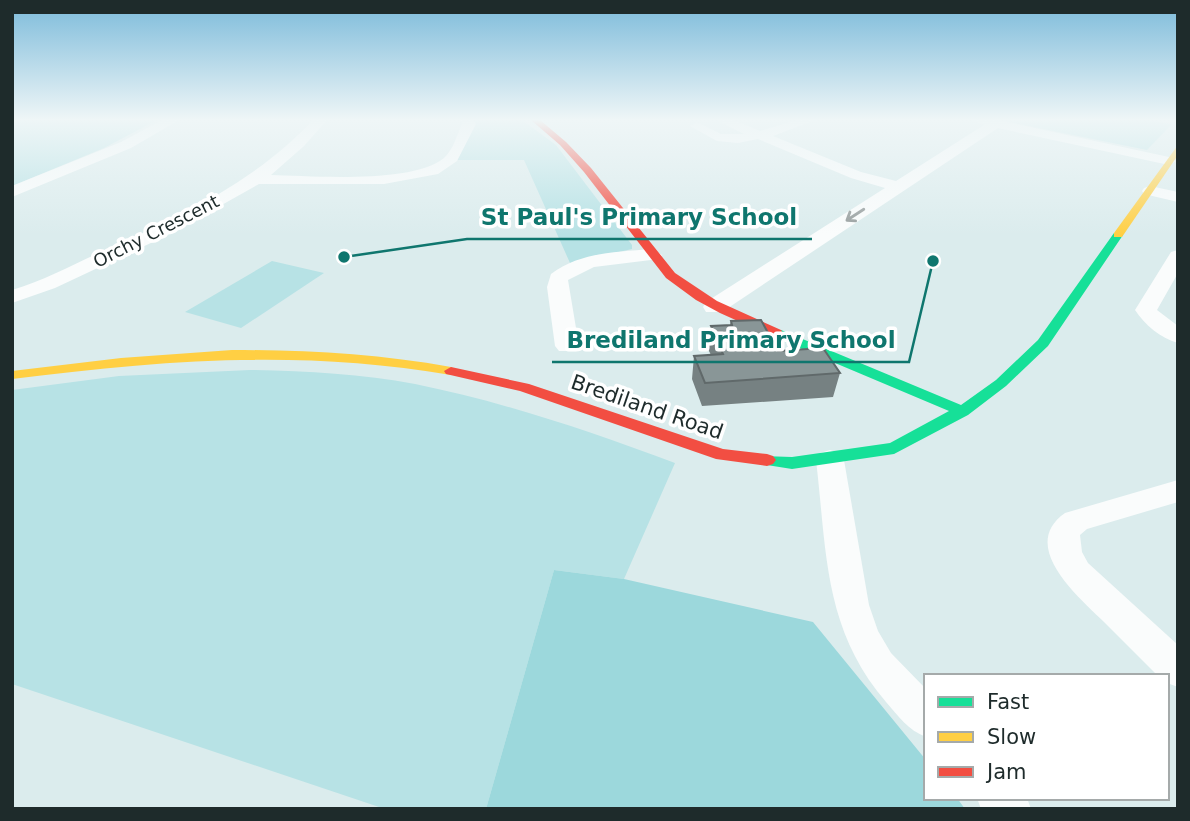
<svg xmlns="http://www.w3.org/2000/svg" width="1190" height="821" font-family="'DejaVu Sans',sans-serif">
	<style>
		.green { fill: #b7e2e5 }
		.forest { fill: #9cd8dc }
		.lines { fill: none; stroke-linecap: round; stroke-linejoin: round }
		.street { fill: #fafcfc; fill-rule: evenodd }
		.fast { fill: #16e098; fill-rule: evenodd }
		.slow { fill: #ffcf43; fill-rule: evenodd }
		.jam { fill: #f24e42; fill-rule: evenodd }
		.wall { fill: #768182 }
		.building { fill: #899697; stroke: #60696a; stroke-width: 2 }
		.oneway { stroke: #979e9e }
		.labels { text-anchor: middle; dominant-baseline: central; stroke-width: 7; stroke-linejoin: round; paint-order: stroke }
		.far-street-label { font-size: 18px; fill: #1e2b2b; stroke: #fff }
		.street-label { font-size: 21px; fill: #1e2b2b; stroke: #fff }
		.leader { fill: none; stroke: #0f766e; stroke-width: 2.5 }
		.callout-dot { fill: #0f766e; stroke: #fff; stroke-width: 2.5 }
		.callout-label { font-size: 23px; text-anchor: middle; font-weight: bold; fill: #0f766e; stroke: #fff; stroke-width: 7; stroke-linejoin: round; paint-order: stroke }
	</style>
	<rect width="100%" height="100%" fill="#dbeced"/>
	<g class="green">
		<path d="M 12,120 L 157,120 L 104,148 L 12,186 Z"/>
		<path d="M 472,120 L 522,120 L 556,145 L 632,245 L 632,249 L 570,263 L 524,160 L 457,160 L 474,124 Z"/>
		<path d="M 999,120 L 1145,120 L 1172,124 L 1147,150 Z"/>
		<path d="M 272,261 L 324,273 L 241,328 L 185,312 Z"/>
		<path d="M 250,370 C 305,371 361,374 415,384 C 504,402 589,431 675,463 L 624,579 L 554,570 L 486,809 L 385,809 L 12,684 L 12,390 L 119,376 Z"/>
	</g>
	<path class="forest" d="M 554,570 L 624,579 L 813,622 L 926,760 L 926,798 L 957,798 L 965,809 L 486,809 Z"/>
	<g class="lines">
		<g class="street">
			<path d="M 162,120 L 179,120 L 131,148 L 12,197 L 12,186 L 121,142 Z"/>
			<path d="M 313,120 L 327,120 L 304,146 L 271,175 C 311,176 413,184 444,158 C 453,150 457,135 462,124 L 461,120 L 473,120 L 476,124 L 457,161 L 438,174 L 384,184 L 259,184 L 170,234 L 55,288 L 12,303 L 12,290 C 43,281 72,265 101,252 C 179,217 254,183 313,120 Z"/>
			<path d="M 716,120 L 734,120 L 760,131 L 796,120 L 815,120 L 773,136 L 861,172 L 896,181 L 984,125 L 973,120 L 997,120 L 1169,157 L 1176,161 L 1169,165 L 998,128 L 722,312 L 706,312 L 703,307 L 706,302 L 885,188 L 851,178 L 758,139 L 738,143 L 717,141 L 690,126 L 697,122 L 721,134 L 744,134 Z"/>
			<path d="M 1150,186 L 1178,192 L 1178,202 L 1144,194 L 1142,191 L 1144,188 Z"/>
			<path d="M 652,249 L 662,255 L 659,259 L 594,267 L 568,280 L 579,346 L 575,351 L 559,351 L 555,346 L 547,287 L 551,274 C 580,252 617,252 652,249 Z"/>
			<path d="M 1178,250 L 1178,273 L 1157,310 L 1178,326 L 1178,343 C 1160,338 1145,325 1135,310 L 1171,252 Z"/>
			<path d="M 830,450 L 840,453 L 844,460 L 869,605 L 878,631 L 891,653 L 926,689 L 926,737 C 908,730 899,717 886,702 C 823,628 827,552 816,460 L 820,453 Z"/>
			<path d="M 1178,480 L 1178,502 L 1087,529 L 1080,535 L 1082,552 L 1088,563 L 1178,645 L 1178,687 L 1167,683 L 1167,676 L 1158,676 C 1140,658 1122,640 1104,622 C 1078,597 1018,546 1065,513 Z"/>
			<path d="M 977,798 L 1027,798 L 1031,809 L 981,809 Z"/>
		</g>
		<path class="fast" d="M 1114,233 L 1123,235 L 1048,346 L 1006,386 L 968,415 L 894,454 L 792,469 L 761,464 L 758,460 L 761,456 L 792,457 L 890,443 L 949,411 L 771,336 L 769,333 L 771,330 L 781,330 L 961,405 L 996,380 L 1038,340 Z"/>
		<g class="slow">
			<path d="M 1178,145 L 1178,155 L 1122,237 L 1114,237 L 1114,233 Z"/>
			<path d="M 232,350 C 306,350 378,354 451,367 L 458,371 L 451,375 C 300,349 163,360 12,379 L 12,371 L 121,358 Z"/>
		</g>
		<g class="jam">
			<path d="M 531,120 L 540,120 L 566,142 L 591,168 L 675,273 L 717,301 L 781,330 L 783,333 L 781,336 L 771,336 L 720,313 L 696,300 L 666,278 L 584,172 L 560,145 Z"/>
			<path d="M 451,367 L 529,384 L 723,449 L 767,454 L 773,456 L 776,460 L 773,464 L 767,466 L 716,459 L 520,391 L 446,374 L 444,371 Z"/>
		</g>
	</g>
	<path class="wall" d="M 731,321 L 778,351 L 840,373 L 833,397 L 702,406 L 692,379 L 694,356 L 711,355 L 708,349 L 711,326 L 730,325 Z"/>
	<path class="building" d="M 761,320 L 778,351 L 823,348 L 840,373 L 705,383 L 694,356 L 723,354 L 711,326 L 732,325 L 731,321 Z"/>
	<defs><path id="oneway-shaft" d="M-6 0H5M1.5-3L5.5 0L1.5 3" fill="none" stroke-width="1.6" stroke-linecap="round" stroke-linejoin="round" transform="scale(1.75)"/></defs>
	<use class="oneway" href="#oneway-shaft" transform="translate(855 215) rotate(147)"/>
	<linearGradient id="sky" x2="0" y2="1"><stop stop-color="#7bbada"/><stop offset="0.51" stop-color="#eff6f7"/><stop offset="1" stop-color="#eff6f7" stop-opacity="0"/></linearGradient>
	<rect width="1190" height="235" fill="url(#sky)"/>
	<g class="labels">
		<g class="far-street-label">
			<text transform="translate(156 231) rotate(-27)">Orchy Crescent</text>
		</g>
		<g class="street-label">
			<text transform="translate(647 407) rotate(19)">Brediland Road</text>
		</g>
	</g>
	<path class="leader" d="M344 257L467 239H812M933 261L909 362H552"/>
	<g class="callout-dot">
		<circle cx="344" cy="257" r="7"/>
		<circle cx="933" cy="261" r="7"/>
	</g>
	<g class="callout-label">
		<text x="639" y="225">St Paul's Primary School</text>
		<text x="731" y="348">Brediland Primary School</text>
	</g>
	<rect width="1190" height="821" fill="none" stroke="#1e2b2b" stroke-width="28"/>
	<rect x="924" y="674" width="245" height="126" fill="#ffffff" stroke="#a5aaaa" stroke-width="2"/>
	<rect x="938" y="697" width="35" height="10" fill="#16e098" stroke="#a5aaaa" stroke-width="2"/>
	<text x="987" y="709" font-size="21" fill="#1e2b2b">Fast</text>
	<rect x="938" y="732" width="35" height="10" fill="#ffcf43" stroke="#a5aaaa" stroke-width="2"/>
	<text x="987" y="744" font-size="21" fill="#1e2b2b">Slow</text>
	<rect x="938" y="767" width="35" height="10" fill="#f24e42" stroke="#a5aaaa" stroke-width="2"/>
	<text x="987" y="779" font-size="21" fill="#1e2b2b">Jam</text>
</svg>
